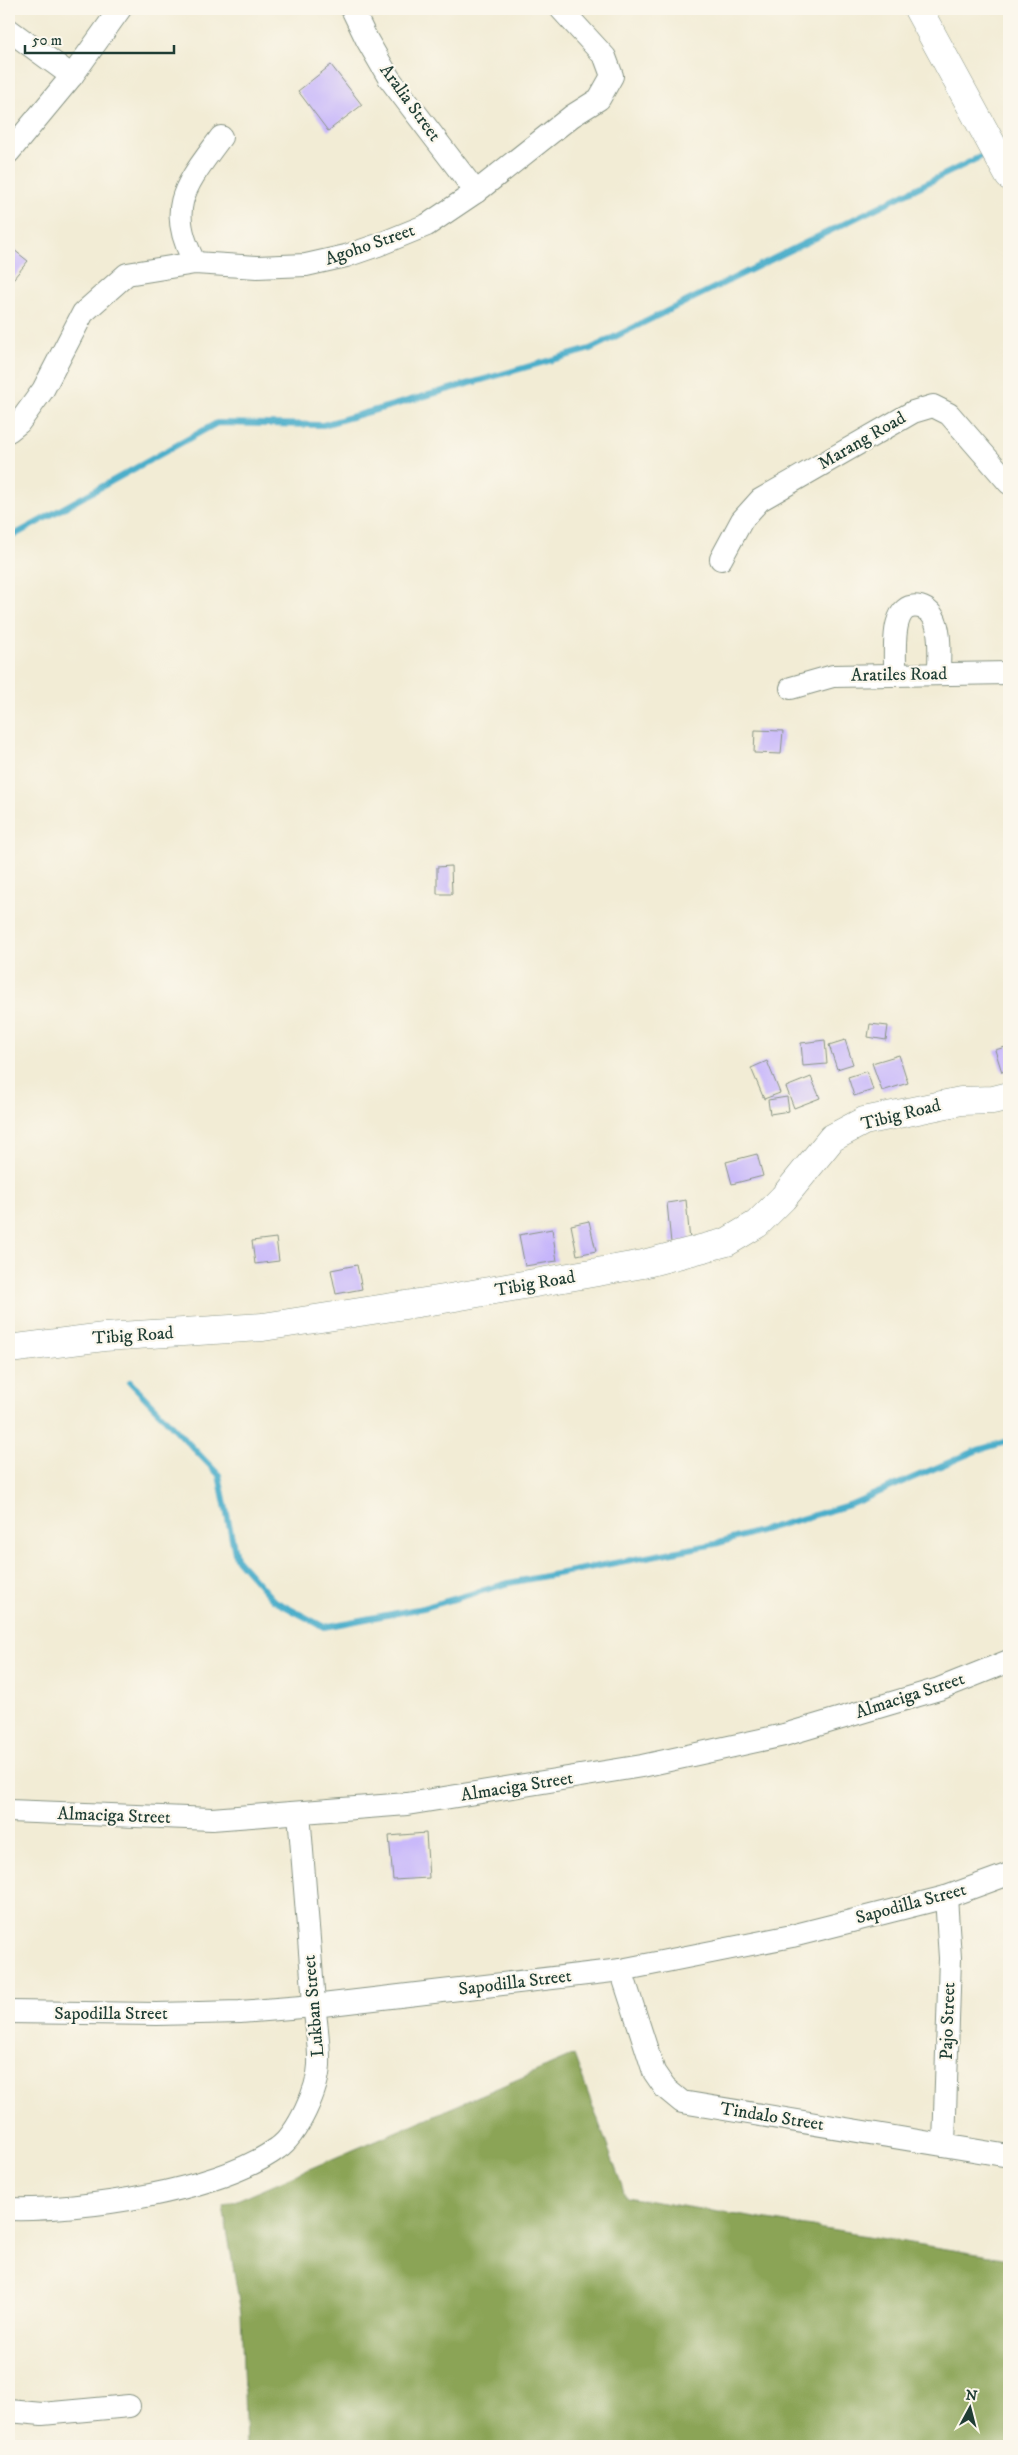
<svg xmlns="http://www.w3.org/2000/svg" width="1018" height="2455" font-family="'IM FELL DW Pica',serif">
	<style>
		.forest { fill: #8ba456; stroke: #557045 }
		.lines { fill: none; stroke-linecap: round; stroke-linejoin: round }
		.stream { stroke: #4baeca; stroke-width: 6 }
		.building { fill: #c6b5fb }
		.street-casing { stroke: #889484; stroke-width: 24 }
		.secondary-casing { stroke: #889484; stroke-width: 29 }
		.street { stroke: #fff; stroke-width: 22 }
		.secondary { stroke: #fff; stroke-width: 28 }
		.labels { text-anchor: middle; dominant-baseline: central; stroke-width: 4.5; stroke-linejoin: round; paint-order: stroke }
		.street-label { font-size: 18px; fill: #1f3d34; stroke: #fbf7ec }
	</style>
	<rect width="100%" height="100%" fill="#fbf7ec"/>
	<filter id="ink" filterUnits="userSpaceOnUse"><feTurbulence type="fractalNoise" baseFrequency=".02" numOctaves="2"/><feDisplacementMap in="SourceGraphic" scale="10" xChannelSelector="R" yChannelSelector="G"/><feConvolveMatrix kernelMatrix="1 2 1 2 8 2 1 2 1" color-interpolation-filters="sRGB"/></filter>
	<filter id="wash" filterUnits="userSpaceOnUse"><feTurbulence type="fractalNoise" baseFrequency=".0096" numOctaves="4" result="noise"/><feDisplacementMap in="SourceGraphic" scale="20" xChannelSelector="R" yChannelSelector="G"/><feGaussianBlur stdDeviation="1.12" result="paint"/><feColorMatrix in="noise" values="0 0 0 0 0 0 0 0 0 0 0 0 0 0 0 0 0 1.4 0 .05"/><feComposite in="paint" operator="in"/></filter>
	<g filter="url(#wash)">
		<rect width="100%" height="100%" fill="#f2ecd5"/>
		<path class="forest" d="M 574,2055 L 626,2197 L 1009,2259 L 1009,2446 L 246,2446 L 241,2313 L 223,2206 Z"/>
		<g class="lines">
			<g class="stream">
				<path d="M 9,538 L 217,423 L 323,425 L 590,349 L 988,153"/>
				<path d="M 130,1382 L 219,1475 L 236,1558 L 273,1600 L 324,1627 L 423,1608 L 509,1583 L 715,1544 L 849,1505 L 978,1450 L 1009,1441"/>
			</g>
		</g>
		<g id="blocks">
			<g class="building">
				<path d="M 331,65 L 362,105 L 328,131 L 298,91 Z"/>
				<path d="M 9,246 L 28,261 L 9,284 Z"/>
				<path d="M 755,730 L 783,731 L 781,754 L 754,753 Z"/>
				<path d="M 451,866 L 452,894 L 437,894 L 437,867 Z"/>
				<path d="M 870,1024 L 888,1026 L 886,1040 L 868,1037 Z"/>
				<path d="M 825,1040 L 827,1064 L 803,1066 L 801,1043 Z"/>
				<path d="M 845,1040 L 853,1064 L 837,1069 L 829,1045 Z"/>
				<path d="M 1009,1046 L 1009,1070 L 1002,1072 L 995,1050 Z"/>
				<path d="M 899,1055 L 908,1083 L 882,1091 L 872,1063 Z"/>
				<path d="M 767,1061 L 780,1093 L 764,1099 L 751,1068 Z"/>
				<path d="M 867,1071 L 873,1090 L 854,1096 L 848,1077 Z"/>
				<path d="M 811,1077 L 820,1098 L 794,1108 L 786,1087 Z"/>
				<path d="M 787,1097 L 789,1111 L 770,1114 L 768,1100 Z"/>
				<path d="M 757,1154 L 763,1176 L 732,1184 L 726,1162 Z"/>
				<path d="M 686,1200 L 690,1241 L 671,1243 L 667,1203 Z"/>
				<path d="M 589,1221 L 596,1251 L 577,1255 L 571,1225 Z"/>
				<path d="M 552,1229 L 557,1261 L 525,1266 L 519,1235 Z"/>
				<path d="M 276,1238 L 279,1261 L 255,1264 L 252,1241 Z"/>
				<path d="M 357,1265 L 362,1289 L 336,1294 L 331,1270 Z"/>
				<path d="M 426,1833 L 429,1878 L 393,1880 L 389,1836 Z"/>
			</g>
		</g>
	</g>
	<g filter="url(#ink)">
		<use href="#blocks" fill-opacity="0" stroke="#889484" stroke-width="1"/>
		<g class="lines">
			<defs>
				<g id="street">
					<path d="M 352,9 L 367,40 L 389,78 L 476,192"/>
					<path d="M 9,30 L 72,76"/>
					<path d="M 9,152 L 72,76 L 120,9"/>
					<path d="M 195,263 C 164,206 187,184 221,137"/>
					<path d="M 9,431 L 19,423 L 43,390 L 83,313 L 127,274 L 195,263 L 257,267 L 306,265 L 346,256 L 378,245 L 427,225 L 476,192 L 572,116 L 599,99 L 612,76 L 605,57 L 561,9"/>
					<path d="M 721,559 L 742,520 L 760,500 L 913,412 L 933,406 L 949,414 L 1009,483"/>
					<path d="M 895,674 C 896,656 888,600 920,607 C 928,609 934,616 936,623 C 941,637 939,659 939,674"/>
					<path d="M 791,688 L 833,676 L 1009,673"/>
					<path d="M 9,1811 L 212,1819 L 407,1804 L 642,1766 L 784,1735 L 939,1689 L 1009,1661"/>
					<path d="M 621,1970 L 654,2072 L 665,2088 L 682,2102 L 1009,2156"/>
					<path d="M 9,2012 L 157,2014 L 240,2012 L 314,2006 L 621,1970 L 792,1936 L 946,1897 L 1009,1874"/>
					<path d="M 944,2145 L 950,1958 L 946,1897"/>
					<path d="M 9,2209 C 81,2211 220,2191 278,2148 C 298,2134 318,2089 319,2065 C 320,2041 314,2014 313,1990 C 308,1931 304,1872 299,1813"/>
					<path d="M 9,2411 L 42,2414 L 129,2406"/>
				</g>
				<g id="secondary">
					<path d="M 918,9 L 1009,176"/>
					<path d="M 9,1349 L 104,1337 L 263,1327 L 444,1299 L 643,1264 L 727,1242 L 757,1224 L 783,1198 L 832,1138 L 864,1121 L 961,1101 L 993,1100 L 1009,1096"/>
				</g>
			</defs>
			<use href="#street" class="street-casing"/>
			<use href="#secondary" class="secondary-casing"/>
			<use href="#street" class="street"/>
			<use href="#secondary" class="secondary"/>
		</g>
	</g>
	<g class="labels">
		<g class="street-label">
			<text transform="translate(410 103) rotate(54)">Aralia Street</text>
			<text transform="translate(370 245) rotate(-19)">Agoho Street</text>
			<text transform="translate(862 441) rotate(-30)">Marang Road</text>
			<text transform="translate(899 675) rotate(-1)">Aratiles Road</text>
			<text transform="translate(901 1115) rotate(-14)">Tibig Road</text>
			<text transform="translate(535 1284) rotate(-10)">Tibig Road</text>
			<text transform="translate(133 1336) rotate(-4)">Tibig Road</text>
			<text transform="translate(910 1696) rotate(-18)">Almaciga Street</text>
			<text transform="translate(517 1787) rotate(-9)">Almaciga Street</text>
			<text transform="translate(114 1816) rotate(2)">Almaciga Street</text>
			<text transform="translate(911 1904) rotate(-15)">Sapodilla Street</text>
			<text transform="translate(515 1983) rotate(-7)">Sapodilla Street</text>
			<text transform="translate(314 2006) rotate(-95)">Lukban Street</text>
			<text x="111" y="2014">Sapodilla Street</text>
			<text transform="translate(948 2021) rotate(-88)">Pajo Street</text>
			<text transform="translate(772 2117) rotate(9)">Tindalo Street</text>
		</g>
	</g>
	<rect width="1018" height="2455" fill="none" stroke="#fbf7ec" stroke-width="30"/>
	<g transform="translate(970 2408) rotate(7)" stroke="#fbf7ec" stroke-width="4" paint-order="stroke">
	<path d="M0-4L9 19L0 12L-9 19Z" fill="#1f3d34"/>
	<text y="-8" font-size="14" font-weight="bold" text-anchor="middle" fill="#1f3d34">N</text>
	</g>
	<path d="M25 45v8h149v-8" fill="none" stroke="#1f3d34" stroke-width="2.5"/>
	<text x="32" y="45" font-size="15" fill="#1f3d34" stroke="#fbf7ec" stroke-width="4" paint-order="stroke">50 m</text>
</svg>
